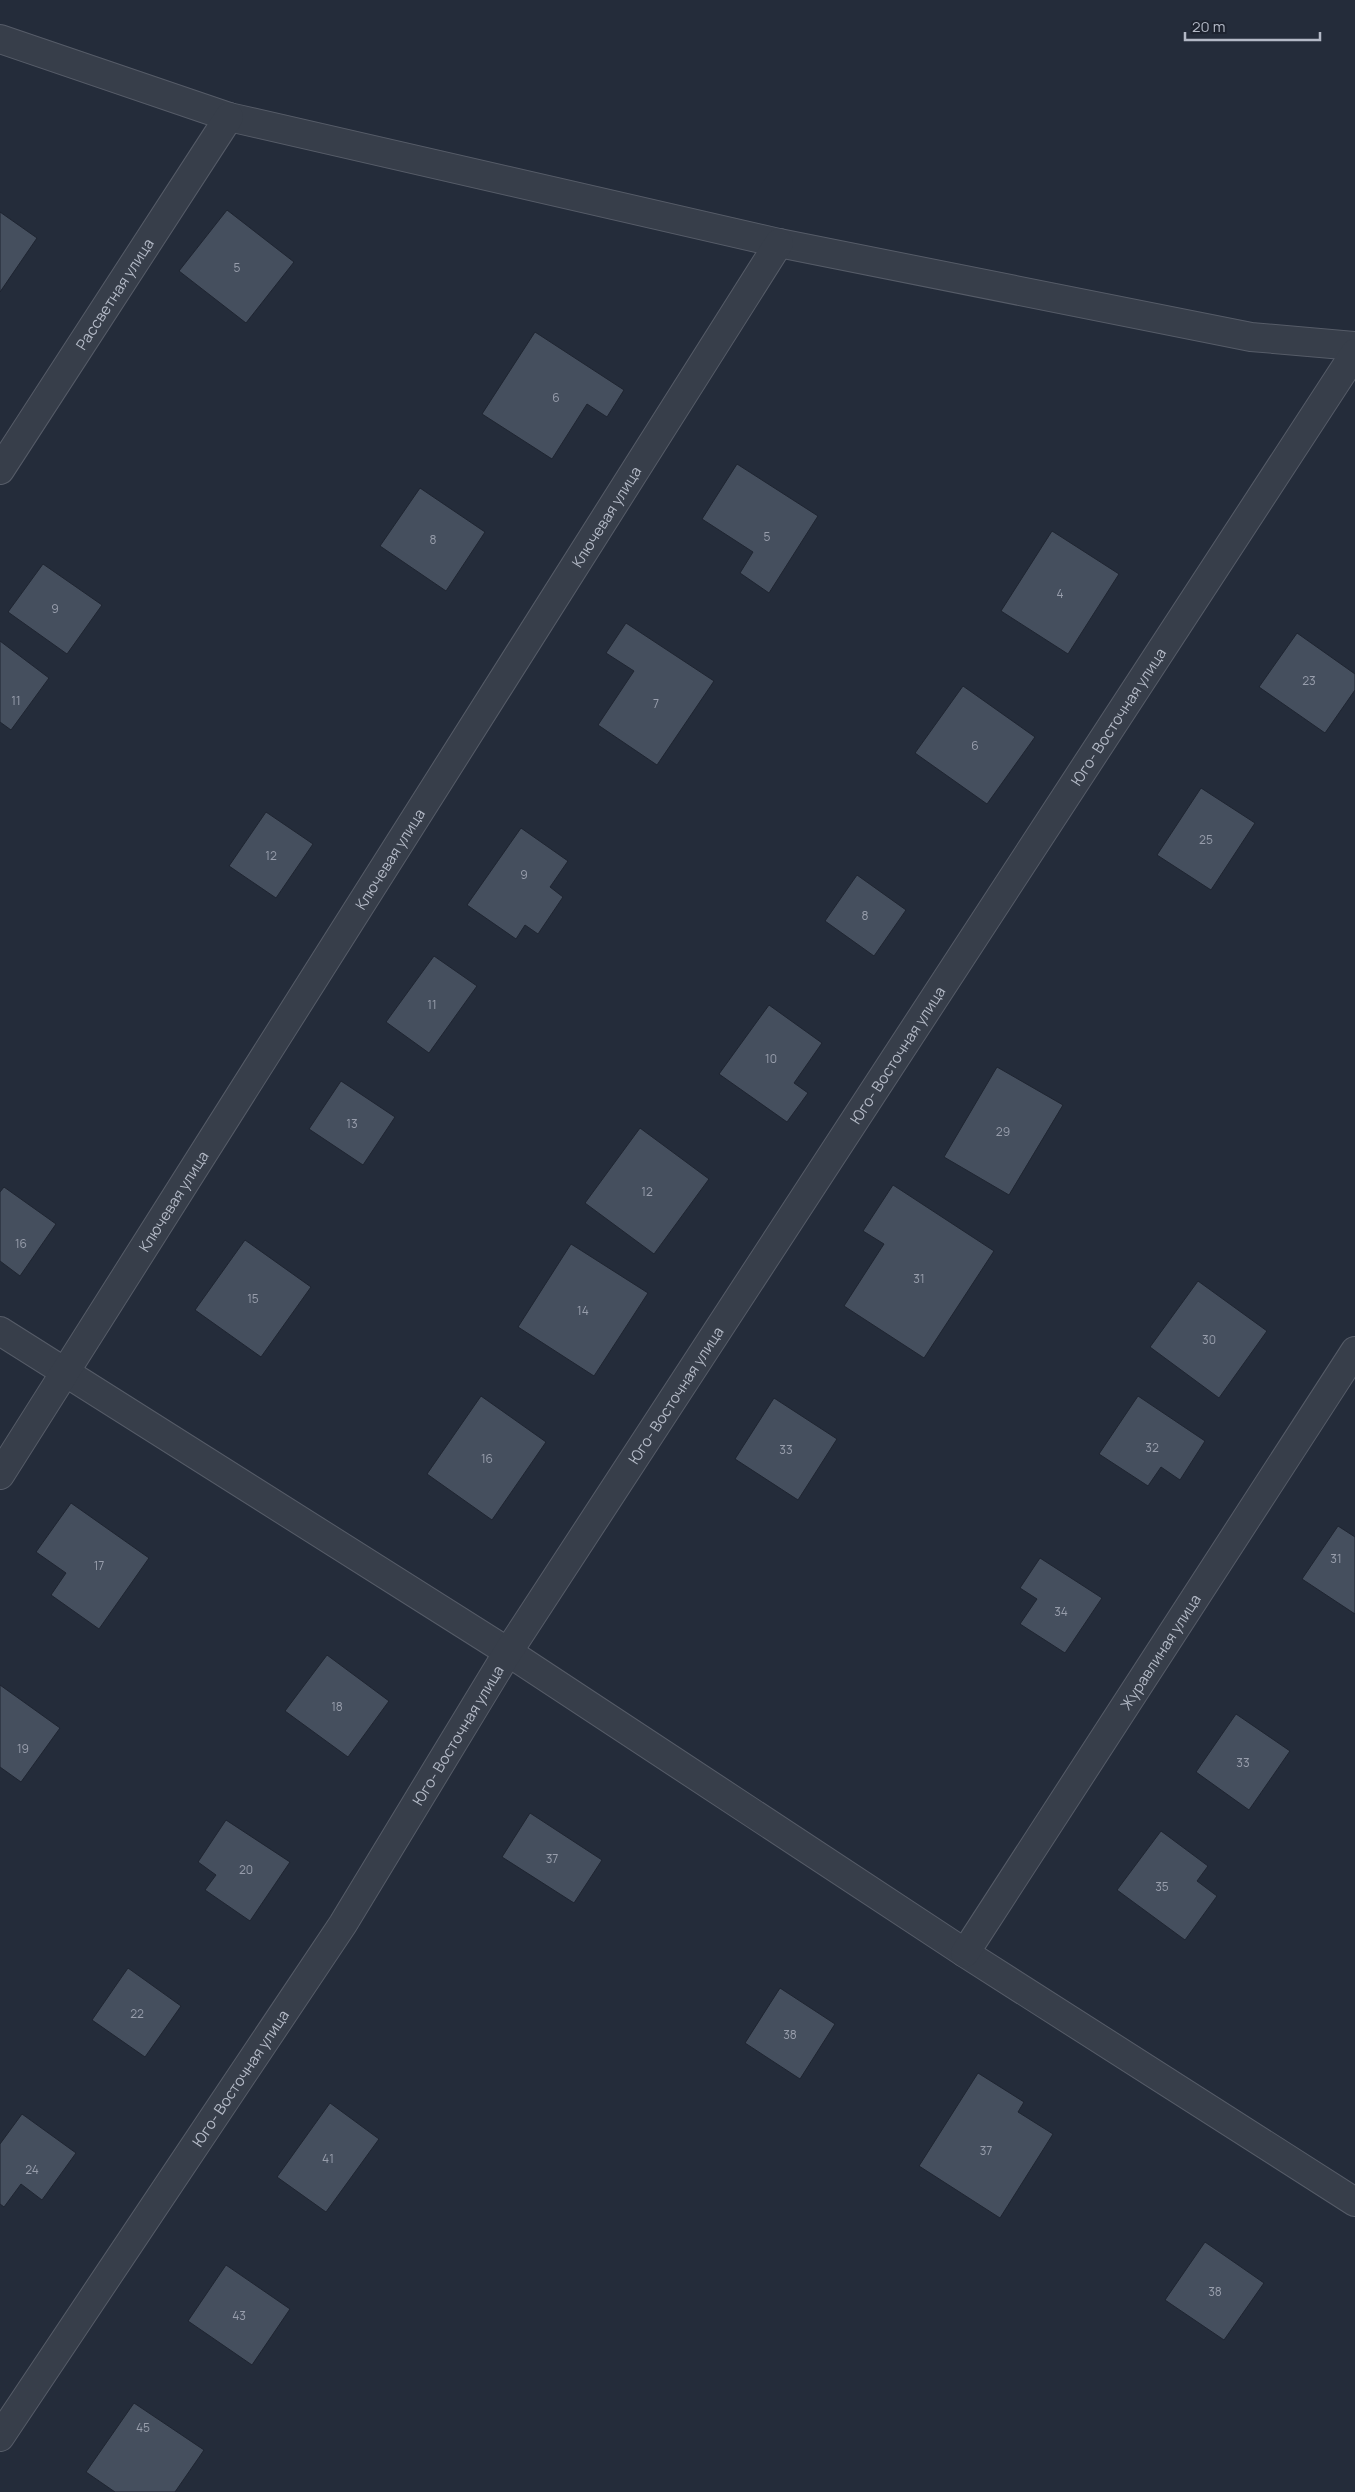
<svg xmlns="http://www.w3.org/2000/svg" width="1355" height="2492" font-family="Manrope,sans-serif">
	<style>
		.building { fill: #454f5e; stroke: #1f2531 }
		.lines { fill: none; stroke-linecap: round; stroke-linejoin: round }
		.street-casing { stroke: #565c68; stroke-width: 30 }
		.street { stroke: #373e4a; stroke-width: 28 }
		.labels { text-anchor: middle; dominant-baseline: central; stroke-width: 5; stroke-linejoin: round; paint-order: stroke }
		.number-label { font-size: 12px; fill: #989eac }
		.street-label { font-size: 15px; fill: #b3b9c6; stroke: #1d232f }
	</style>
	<rect width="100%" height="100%" fill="#242c3a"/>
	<g class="building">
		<path d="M 227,210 L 294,262 L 246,323 L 179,271 Z"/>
		<path d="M 0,212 L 37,238 L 0,292 Z"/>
		<path d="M 535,332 L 624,390 L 607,417 L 587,404 L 552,459 L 482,414 Z"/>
		<path d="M 737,464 L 818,516 L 769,593 L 740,573 L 753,552 L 702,519 Z"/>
		<path d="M 420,488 L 485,532 L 446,591 L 380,546 Z"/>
		<path d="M 1052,531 L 1119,574 L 1068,654 L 1001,611 Z"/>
		<path d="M 43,564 L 102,605 L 67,654 L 8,612 Z"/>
		<path d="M 626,623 L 714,681 L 657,765 L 598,725 L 634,671 L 606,653 Z"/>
		<path d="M 1297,633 L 1355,674 L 1355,690 L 1325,733 L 1259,687 Z"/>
		<path d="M 0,641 L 49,678 L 11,730 L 0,722 Z"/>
		<path d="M 963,686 L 1035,737 L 987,804 L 915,753 Z"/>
		<path d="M 1201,788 L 1255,823 L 1211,890 L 1157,855 Z"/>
		<path d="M 266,812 L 313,844 L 276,898 L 229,866 Z"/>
		<path d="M 521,828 L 568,861 L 550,887 L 563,897 L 538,934 L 525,925 L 516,939 L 467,905 Z"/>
		<path d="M 857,875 L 906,910 L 874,956 L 825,921 Z"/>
		<path d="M 434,956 L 477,986 L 429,1053 L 386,1022 Z"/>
		<path d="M 769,1005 L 822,1043 L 794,1083 L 808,1093 L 787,1122 L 719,1074 Z"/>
		<path d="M 997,1067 L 1063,1105 L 1009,1195 L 944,1157 Z"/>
		<path d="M 341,1081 L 395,1117 L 363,1165 L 309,1129 Z"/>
		<path d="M 640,1128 L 709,1179 L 654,1254 L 585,1203 Z"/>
		<path d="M 893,1185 L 994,1251 L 924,1358 L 844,1306 L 884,1244 L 863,1231 Z"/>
		<path d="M 4,1187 L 56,1224 L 20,1276 L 0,1261 L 0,1192 Z"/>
		<path d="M 245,1240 L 311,1287 L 261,1357 L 195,1310 Z"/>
		<path d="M 571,1244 L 648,1293 L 594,1376 L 518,1327 Z"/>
		<path d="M 1198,1281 L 1267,1331 L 1219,1398 L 1150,1347 Z"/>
		<path d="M 481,1396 L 546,1442 L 492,1520 L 427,1474 Z"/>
		<path d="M 1138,1396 L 1205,1441 L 1180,1480 L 1161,1467 L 1148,1486 L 1099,1454 Z"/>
		<path d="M 774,1398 L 837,1439 L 798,1500 L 735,1459 Z"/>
		<path d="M 71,1503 L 149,1558 L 99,1629 L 51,1595 L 66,1573 L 36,1552 Z"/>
		<path d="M 1338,1526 L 1355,1537 L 1355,1614 L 1302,1579 Z"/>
		<path d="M 1040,1558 L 1102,1598 L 1065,1653 L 1020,1624 L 1037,1599 L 1020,1588 Z"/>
		<path d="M 327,1655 L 389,1701 L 348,1757 L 285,1711 Z"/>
		<path d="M 0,1685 L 60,1728 L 21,1782 L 0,1767 Z"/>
		<path d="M 1236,1714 L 1290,1751 L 1249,1810 L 1196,1772 Z"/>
		<path d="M 530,1813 L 602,1860 L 574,1903 L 502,1857 Z"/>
		<path d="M 226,1820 L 290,1862 L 250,1921 L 205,1890 L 216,1875 L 198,1862 Z"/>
		<path d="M 1161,1831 L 1208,1866 L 1197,1881 L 1217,1896 L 1185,1940 L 1117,1890 Z"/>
		<path d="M 128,1968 L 181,2006 L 145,2057 L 92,2020 Z"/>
		<path d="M 780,1988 L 835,2024 L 800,2079 L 745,2043 Z"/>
		<path d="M 978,2073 L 1024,2102 L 1018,2112 L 1053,2134 L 1000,2218 L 919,2166 Z"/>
		<path d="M 330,2103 L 379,2139 L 326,2212 L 277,2177 Z"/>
		<path d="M 22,2114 L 76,2153 L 42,2200 L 21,2184 L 4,2207 L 0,2204 L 0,2144 Z"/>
		<path d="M 1205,2242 L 1264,2283 L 1224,2340 L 1165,2300 Z"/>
		<path d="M 226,2265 L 290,2309 L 252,2365 L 188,2321 Z"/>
		<path d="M 134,2403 L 204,2450 L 175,2492 L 115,2492 L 86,2472 Z"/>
	</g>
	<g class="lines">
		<defs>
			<g id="street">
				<path d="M 0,39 L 229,117 L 779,243 L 1251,337 L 1355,346"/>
				<path id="s1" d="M 0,470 L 229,117"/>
				<path d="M 0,1331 L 508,1652 L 965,1953 L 1355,2202"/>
				<path id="s2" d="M 0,1475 L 779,243"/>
				<path id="s3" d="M 965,1953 L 1355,1351"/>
				<path id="s4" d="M 0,2437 L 343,1924 L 508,1652 L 1355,353"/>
			</g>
		</defs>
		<use href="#street" class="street-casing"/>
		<use href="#street" class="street"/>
	</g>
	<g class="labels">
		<g class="number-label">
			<text x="237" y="267">5</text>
			<text x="556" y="397">6</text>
			<text x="767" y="536">5</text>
			<text x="433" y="539">8</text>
			<text x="1060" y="593">4</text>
			<text x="55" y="608">9</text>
			<text x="1309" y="680">23</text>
			<text x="16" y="700">11</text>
			<text x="656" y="703">7</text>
			<text x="975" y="745">6</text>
			<text x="1206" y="839">25</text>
			<text x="271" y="855">12</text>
			<text x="524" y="874">9</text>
			<text x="865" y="915">8</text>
			<text x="432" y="1004">11</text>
			<text x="771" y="1058">10</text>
			<text x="352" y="1123">13</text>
			<text x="1003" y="1131">29</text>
			<text x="647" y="1191">12</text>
			<text x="21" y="1243">16</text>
			<text x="919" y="1278">31</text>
			<text x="253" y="1298">15</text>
			<text x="583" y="1310">14</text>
			<text x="1209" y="1339">30</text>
			<text x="1152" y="1447">32</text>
			<text x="786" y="1449">33</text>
			<text x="487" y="1458">16</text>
			<text x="1336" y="1558">31</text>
			<text x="99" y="1565">17</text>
			<text x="1061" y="1611">34</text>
			<text x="337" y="1706">18</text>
			<text x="23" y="1748">19</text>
			<text x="1243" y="1762">33</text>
			<text x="552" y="1858">37</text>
			<text x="246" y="1869">20</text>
			<text x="1162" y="1886">35</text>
			<text x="137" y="2013">22</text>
			<text x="790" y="2034">38</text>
			<text x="986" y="2150">37</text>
			<text x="328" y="2158">41</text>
			<text x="32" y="2169">24</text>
			<text x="1215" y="2291">38</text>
			<text x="239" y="2315">43</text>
			<text x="143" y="2427">45</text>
		</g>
		<g class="street-label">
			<text stroke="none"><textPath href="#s1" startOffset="210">Рассветная улица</textPath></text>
			<text stroke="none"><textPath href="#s2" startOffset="1134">Ключевая улица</textPath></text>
			<text stroke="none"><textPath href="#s4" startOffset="2052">Юго- Восточная улица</textPath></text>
			<text stroke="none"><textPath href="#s2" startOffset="729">Ключевая улица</textPath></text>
			<text stroke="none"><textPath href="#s4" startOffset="1648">Юго- Восточная улица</textPath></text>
			<text stroke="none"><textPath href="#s2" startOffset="324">Ключевая улица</textPath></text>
			<text stroke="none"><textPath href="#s4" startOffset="1242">Юго- Восточная улица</textPath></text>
			<text stroke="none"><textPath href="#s3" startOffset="359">Журавлиная улица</textPath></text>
			<text stroke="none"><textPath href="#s4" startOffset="838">Юго- Восточная улица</textPath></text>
			<text stroke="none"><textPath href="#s4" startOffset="432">Юго- Восточная улица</textPath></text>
		</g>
	</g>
	<path d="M1185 32v8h135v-8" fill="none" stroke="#b3b9c6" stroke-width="2.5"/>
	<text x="1192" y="32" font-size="15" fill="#b3b9c6" stroke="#1d232f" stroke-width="4" paint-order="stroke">20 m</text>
</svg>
